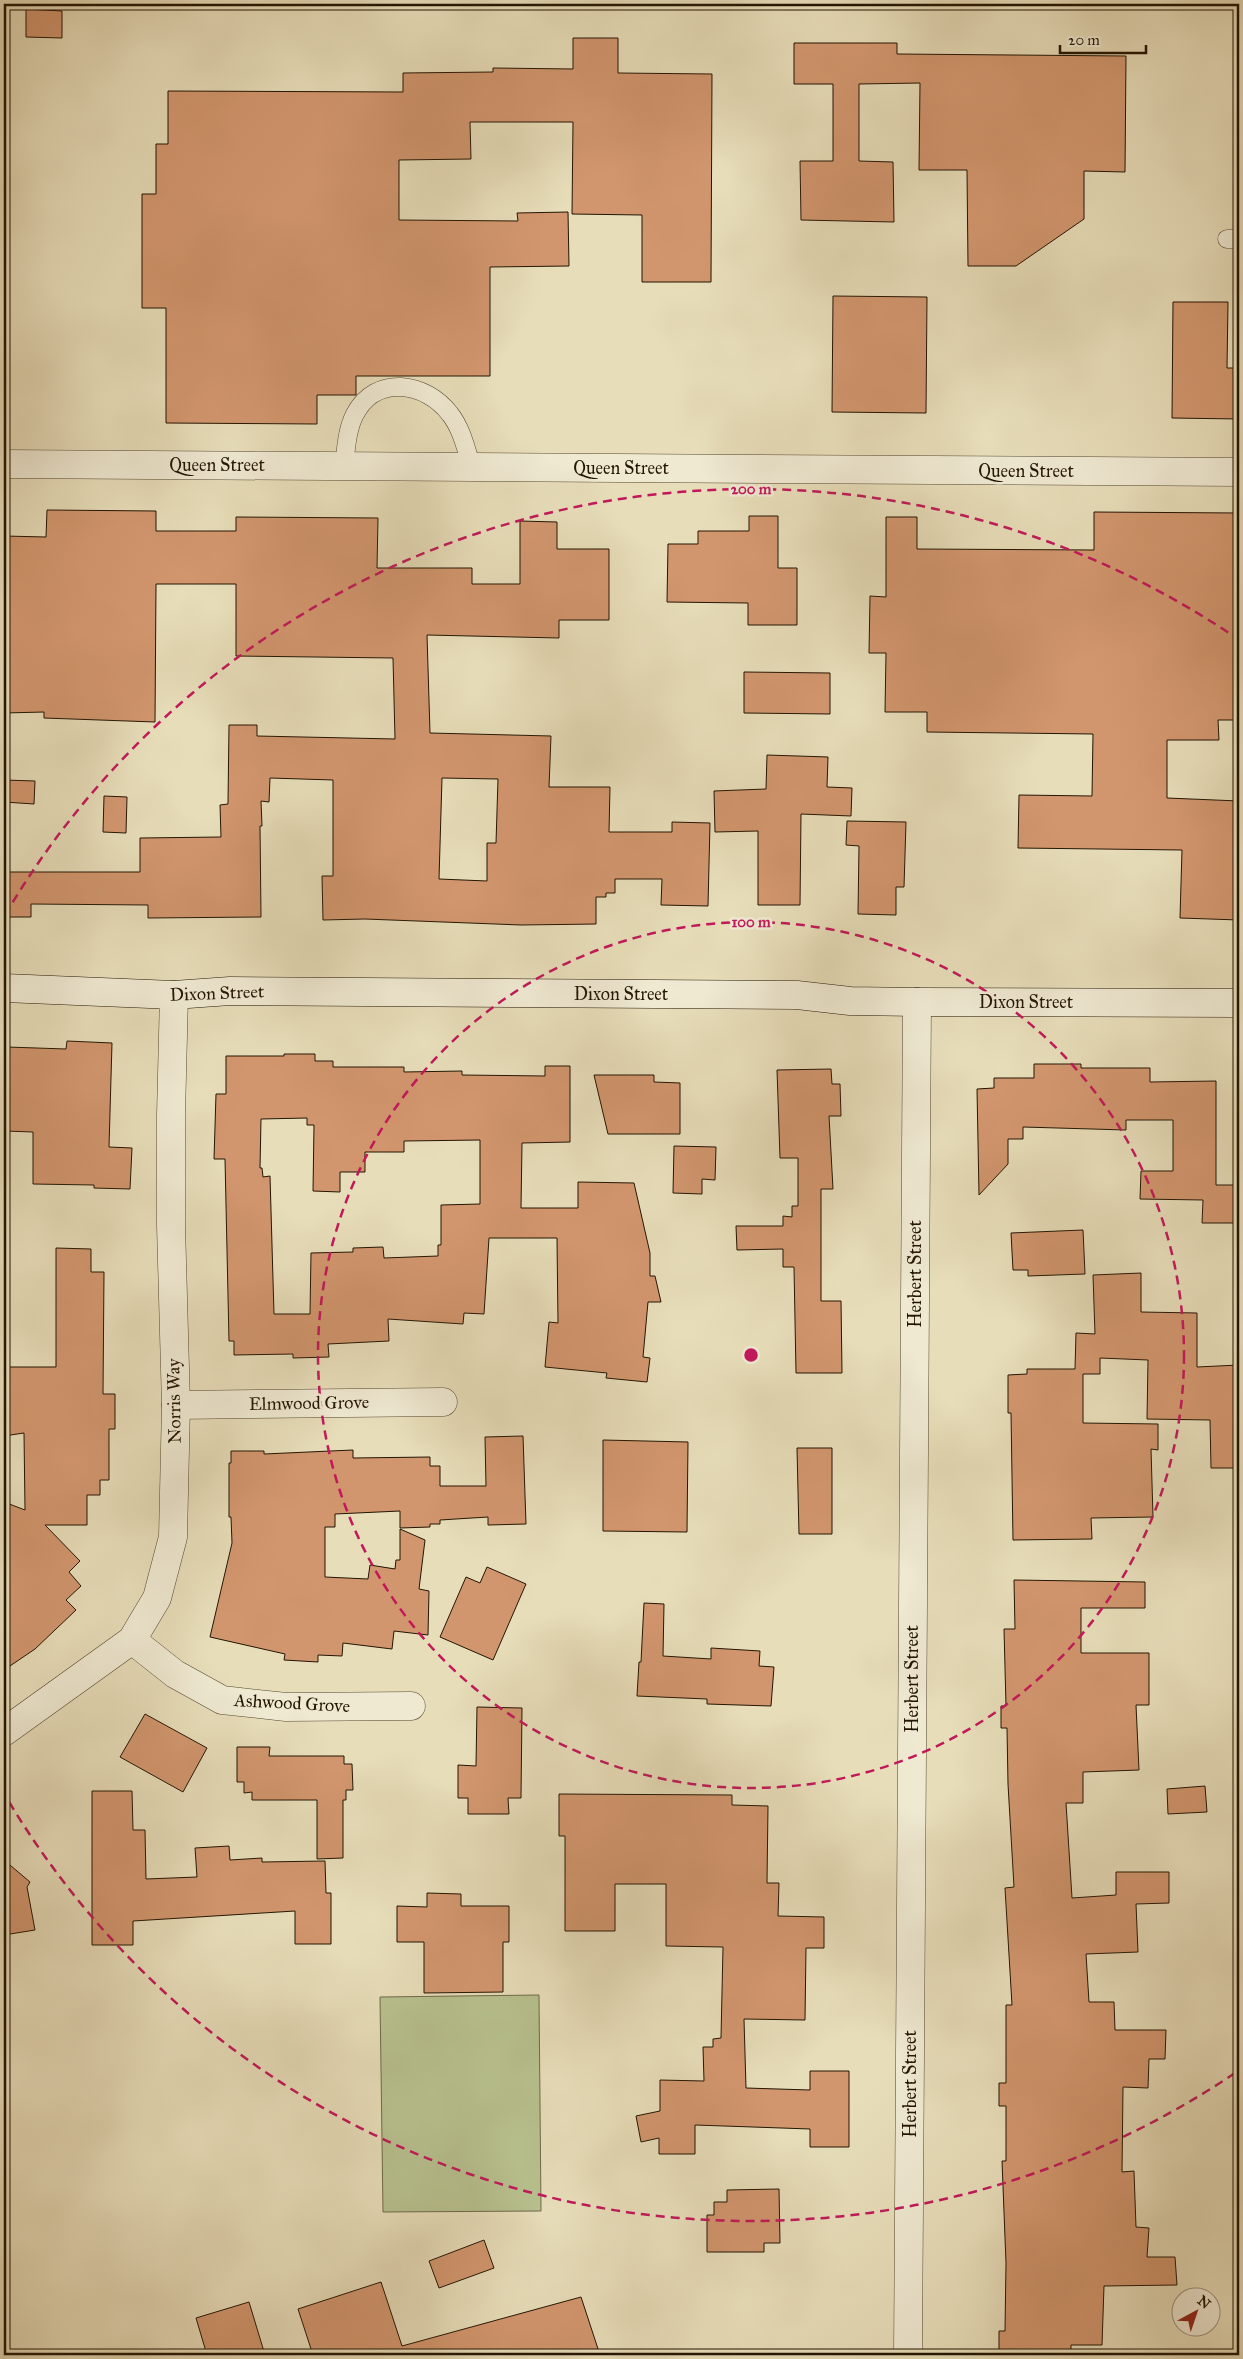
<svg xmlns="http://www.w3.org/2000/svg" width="1243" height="2359" font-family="'IM FELL Great Primer',serif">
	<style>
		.green { fill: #b7c08e; stroke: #6d6a48 }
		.building { fill: #d2966e; stroke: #231503; fill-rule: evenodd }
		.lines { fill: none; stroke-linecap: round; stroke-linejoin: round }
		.service-casing { stroke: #544730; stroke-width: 19 }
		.minor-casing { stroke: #544730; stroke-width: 29 }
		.tertiary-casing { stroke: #544730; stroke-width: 29 }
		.secondary-casing { stroke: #231503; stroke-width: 29 }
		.service { stroke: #efe9d2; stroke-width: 18 }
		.minor { stroke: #efe9d2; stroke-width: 28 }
		.tertiary { stroke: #efe9d2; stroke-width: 28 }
		.secondary { stroke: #efe9d2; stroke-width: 28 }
		.ring { fill: none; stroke: #c2185b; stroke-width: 2.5; stroke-dasharray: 9 6 }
		.labels { text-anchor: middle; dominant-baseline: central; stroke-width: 5; stroke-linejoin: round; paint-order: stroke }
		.street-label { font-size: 18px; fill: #231503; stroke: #efe9d2 }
		.centre { fill: #c2185b; stroke: #efe9d2; stroke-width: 2.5 }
		.ring-label { font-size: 15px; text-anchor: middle; font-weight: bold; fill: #c2185b; stroke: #efe9d2; stroke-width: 5; stroke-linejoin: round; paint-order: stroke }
	</style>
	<rect width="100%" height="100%" fill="#e7ddb9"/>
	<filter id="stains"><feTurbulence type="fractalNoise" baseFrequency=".004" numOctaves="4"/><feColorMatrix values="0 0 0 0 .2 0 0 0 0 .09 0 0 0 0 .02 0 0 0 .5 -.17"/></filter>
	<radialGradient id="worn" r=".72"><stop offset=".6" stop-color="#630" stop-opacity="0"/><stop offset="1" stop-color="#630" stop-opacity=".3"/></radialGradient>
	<path class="green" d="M 539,1995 L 541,2211 L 383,2212 L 380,1997 Z"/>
	<g class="building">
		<path d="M 26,9 L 62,11 L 62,38 L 26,37 Z"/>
		<path d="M 573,38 L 618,38 L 618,73 L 712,74 L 711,282 L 642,282 L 642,215 L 572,214 L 573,122 L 470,122 L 471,159 L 399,160 L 399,220 L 518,221 L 517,213 L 568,212 L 569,266 L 490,267 L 490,376 L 356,376 L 356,395 L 317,395 L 317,424 L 166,423 L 166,308 L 142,308 L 142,194 L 156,194 L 156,144 L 168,144 L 168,91 L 403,92 L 403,73 L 493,72 L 493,68 L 573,69 Z"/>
		<path d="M 794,43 L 897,43 L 897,54 L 1126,56 L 1125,172 L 1084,171 L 1084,219 L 1016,266 L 968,266 L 967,170 L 919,170 L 920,83 L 859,84 L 859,161 L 893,162 L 894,222 L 801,220 L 800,161 L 833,161 L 833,84 L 794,84 Z"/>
		<path d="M 833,296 L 927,297 L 926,413 L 832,412 Z"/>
		<path d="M 1173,302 L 1228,302 L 1227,368 L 1239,368 L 1239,419 L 1172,418 Z"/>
		<path d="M 47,510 L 156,511 L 156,531 L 236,531 L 236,517 L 378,518 L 377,568 L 472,568 L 472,584 L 520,584 L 520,521 L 557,522 L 557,549 L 609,549 L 609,620 L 559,620 L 559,638 L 427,635 L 430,733 L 551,736 L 549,787 L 610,787 L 609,832 L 672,832 L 672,822 L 710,823 L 708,906 L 661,905 L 662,879 L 615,879 L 615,893 L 606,893 L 606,897 L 596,897 L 596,924 L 521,925 L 365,919 L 323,920 L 322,876 L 333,876 L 333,780 L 270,778 L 269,802 L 261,801 L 262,826 L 260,826 L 261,917 L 148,918 L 148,905 L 31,904 L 31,917 L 4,917 L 4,872 L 140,872 L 140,838 L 221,837 L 220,805 L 228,804 L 229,725 L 257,725 L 257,736 L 395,739 L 393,658 L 236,656 L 236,584 L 156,584 L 155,722 L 44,718 L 44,712 L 4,713 L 4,536 L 46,537 ZM 442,778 L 498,779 L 496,843 L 487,843 L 487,881 L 439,879 Z"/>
		<path d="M 1094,512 L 1239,513 L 1239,720 L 1218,720 L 1219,740 L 1167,740 L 1167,798 L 1239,801 L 1239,920 L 1180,918 L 1182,850 L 1018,848 L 1019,795 L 1092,796 L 1093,734 L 927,732 L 927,712 L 885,712 L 886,653 L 869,653 L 870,596 L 886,597 L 886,517 L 917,517 L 917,549 L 1094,550 Z"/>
		<path d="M 749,516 L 778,516 L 778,568 L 797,568 L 797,625 L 748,625 L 748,603 L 667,602 L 668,544 L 698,544 L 698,531 L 749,531 Z"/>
		<path d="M 744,672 L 830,673 L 830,714 L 744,713 Z"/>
		<path d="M 767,755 L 828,757 L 827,787 L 852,788 L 851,816 L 801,814 L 800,905 L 758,905 L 758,831 L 715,832 L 714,791 L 766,789 Z"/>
		<path d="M 4,780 L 35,781 L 34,804 L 4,802 Z"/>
		<path d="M 104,796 L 127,797 L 126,833 L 103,832 Z"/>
		<path d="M 847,821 L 906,822 L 904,887 L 896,887 L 896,915 L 858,914 L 859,846 L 846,845 Z"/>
		<path d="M 67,1041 L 112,1043 L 109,1147 L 132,1148 L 130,1189 L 94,1188 L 94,1185 L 33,1184 L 33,1132 L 5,1131 L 7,1047 L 66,1049 Z"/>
		<path d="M 284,1054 L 315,1054 L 315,1061 L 333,1061 L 333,1067 L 404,1067 L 404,1072 L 462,1071 L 462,1075 L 545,1076 L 545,1066 L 570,1066 L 570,1142 L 522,1143 L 521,1208 L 578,1208 L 578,1182 L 634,1183 L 650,1253 L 650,1276 L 655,1276 L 661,1302 L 648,1302 L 643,1357 L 650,1358 L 647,1382 L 606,1378 L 607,1373 L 545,1367 L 549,1322 L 558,1323 L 557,1238 L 489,1238 L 484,1314 L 464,1313 L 463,1324 L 388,1319 L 389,1341 L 328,1344 L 329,1357 L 293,1358 L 293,1354 L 234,1355 L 234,1341 L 229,1341 L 225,1159 L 214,1159 L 216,1094 L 226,1094 L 226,1056 L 284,1056 ZM 307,1118 L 307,1125 L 314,1125 L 313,1191 L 340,1192 L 340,1172 L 365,1172 L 365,1152 L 404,1152 L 404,1141 L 480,1140 L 480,1204 L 441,1205 L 441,1245 L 438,1245 L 438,1256 L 384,1258 L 383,1247 L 353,1248 L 353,1252 L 311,1253 L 310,1314 L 274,1314 L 270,1176 L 263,1177 L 262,1168 L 260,1168 L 261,1119 Z"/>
		<path d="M 1034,1064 L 1081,1064 L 1081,1068 L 1150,1068 L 1150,1082 L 1216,1081 L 1216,1185 L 1235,1185 L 1235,1223 L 1202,1223 L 1203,1200 L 1140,1199 L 1141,1171 L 1173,1171 L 1173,1120 L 1126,1120 L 1126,1130 L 1023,1127 L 1023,1139 L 1008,1139 L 1008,1164 L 979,1195 L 977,1089 L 994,1088 L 994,1078 L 1034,1078 Z"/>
		<path d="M 831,1069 L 832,1084 L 840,1084 L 841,1116 L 829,1116 L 833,1189 L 821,1189 L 821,1301 L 841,1301 L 842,1373 L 796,1373 L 794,1267 L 783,1267 L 783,1249 L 737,1250 L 736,1226 L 783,1226 L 783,1216 L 792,1217 L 792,1206 L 798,1206 L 798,1158 L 780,1158 L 777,1070 Z"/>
		<path d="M 594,1075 L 654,1075 L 654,1082 L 680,1083 L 680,1134 L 608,1134 Z"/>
		<path d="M 674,1146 L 716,1147 L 715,1180 L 702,1179 L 702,1194 L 673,1193 Z"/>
		<path d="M 1083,1230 L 1085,1274 L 1028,1276 L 1028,1270 L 1013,1270 L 1011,1233 Z"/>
		<path d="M 56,1248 L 91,1249 L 91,1272 L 104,1272 L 103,1394 L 115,1394 L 115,1429 L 109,1429 L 109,1480 L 100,1480 L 100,1495 L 87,1495 L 87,1525 L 45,1525 L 80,1561 L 69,1572 L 81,1586 L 66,1600 L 76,1610 L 35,1649 L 4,1670 L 4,1502 L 25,1510 L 24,1433 L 4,1436 L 4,1367 L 56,1367 Z"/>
		<path d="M 1141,1273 L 1141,1312 L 1197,1313 L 1197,1367 L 1239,1365 L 1239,1468 L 1211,1468 L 1210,1420 L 1147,1419 L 1148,1360 L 1100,1358 L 1100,1374 L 1083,1374 L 1083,1423 L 1158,1424 L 1158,1450 L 1151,1449 L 1153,1517 L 1091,1518 L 1092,1539 L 1013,1540 L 1011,1413 L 1008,1413 L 1008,1375 L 1027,1374 L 1027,1369 L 1075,1369 L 1076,1333 L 1095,1334 L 1093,1275 Z"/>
		<path d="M 523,1436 L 526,1524 L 488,1525 L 488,1517 L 440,1520 L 440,1524 L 430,1524 L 430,1527 L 400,1528 L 400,1511 L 335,1514 L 335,1527 L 325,1527 L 325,1577 L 368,1579 L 370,1565 L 395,1569 L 396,1560 L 400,1560 L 400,1529 L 425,1540 L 419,1589 L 429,1591 L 428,1635 L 394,1631 L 392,1649 L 343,1643 L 342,1656 L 318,1655 L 318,1662 L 284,1660 L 285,1654 L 210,1637 L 232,1543 L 231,1517 L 229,1517 L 229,1463 L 231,1463 L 231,1451 L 264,1451 L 264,1454 L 353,1450 L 353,1458 L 430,1457 L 430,1466 L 440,1466 L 440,1486 L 486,1486 L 485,1437 Z"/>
		<path d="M 603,1440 L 688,1442 L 687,1532 L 603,1531 Z"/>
		<path d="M 797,1448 L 832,1448 L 832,1534 L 799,1534 Z"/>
		<path d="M 487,1567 L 526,1584 L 493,1660 L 440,1637 L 466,1577 L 480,1583 Z"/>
		<path d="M 1014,1580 L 1145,1582 L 1145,1608 L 1081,1608 L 1081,1653 L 1149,1653 L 1149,1705 L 1136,1705 L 1139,1770 L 1083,1772 L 1083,1803 L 1066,1803 L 1072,1898 L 1116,1895 L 1116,1872 L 1169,1872 L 1169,1903 L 1136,1904 L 1138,1952 L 1086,1954 L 1089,2002 L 1114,2002 L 1115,2030 L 1166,2030 L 1165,2059 L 1149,2059 L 1148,2088 L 1123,2087 L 1122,2172 L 1134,2171 L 1136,2227 L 1149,2228 L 1147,2257 L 1175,2257 L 1177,2285 L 1104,2286 L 1102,2345 L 1071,2345 L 1071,2355 L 999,2355 L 999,2331 L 1005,2331 L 1006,2263 L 1002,2161 L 1006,2161 L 1006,2106 L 999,2106 L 999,2083 L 1006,2083 L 1006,2005 L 1012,2005 L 1005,1888 L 1014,1887 L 1008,1784 L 1007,1728 L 1001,1728 L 1001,1706 L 1006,1706 L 1004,1629 L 1015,1629 Z"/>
		<path d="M 644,1603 L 664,1604 L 663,1656 L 711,1659 L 711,1648 L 760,1651 L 759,1666 L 774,1667 L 771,1706 L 707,1704 L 707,1699 L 637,1696 L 639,1662 L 641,1662 Z"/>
		<path d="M 477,1707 L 522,1708 L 521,1798 L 508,1798 L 509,1814 L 468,1814 L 468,1798 L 458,1798 L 458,1765 L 476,1766 Z"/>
		<path d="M 145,1714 L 207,1748 L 183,1792 L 120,1757 Z"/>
		<path d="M 237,1747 L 270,1747 L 269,1756 L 344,1756 L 344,1764 L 352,1764 L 353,1790 L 346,1790 L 346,1800 L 343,1800 L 343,1858 L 317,1859 L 317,1800 L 252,1800 L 252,1792 L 244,1793 L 244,1782 L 237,1782 Z"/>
		<path d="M 1205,1786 L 1207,1812 L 1168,1814 L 1167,1789 Z"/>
		<path d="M 92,1791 L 132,1791 L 133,1830 L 145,1830 L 146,1879 L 197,1877 L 195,1848 L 229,1846 L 230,1860 L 262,1858 L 262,1862 L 325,1861 L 326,1893 L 331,1893 L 331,1944 L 295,1944 L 295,1911 L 133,1921 L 133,1945 L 92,1945 Z"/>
		<path d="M 559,1794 L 732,1795 L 732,1805 L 768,1806 L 767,1883 L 779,1883 L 778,1916 L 824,1917 L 824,1948 L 806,1948 L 805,2020 L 744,2019 L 746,2088 L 810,2090 L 810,2071 L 849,2071 L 849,2147 L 810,2147 L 810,2129 L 695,2125 L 695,2154 L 659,2154 L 659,2138 L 641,2142 L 636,2116 L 660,2111 L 660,2080 L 704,2081 L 703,2047 L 713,2047 L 713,2039 L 721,2038 L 723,1947 L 666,1946 L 666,1884 L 615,1884 L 615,1931 L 565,1931 L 565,1836 L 559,1836 Z"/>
		<path d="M 4,1860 L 30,1882 L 27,1887 L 35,1930 L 4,1935 Z"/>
		<path d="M 427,1893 L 461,1894 L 461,1906 L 509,1906 L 509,1942 L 503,1942 L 503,1992 L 424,1993 L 424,1942 L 397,1942 L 397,1906 L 427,1907 Z"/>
		<path d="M 779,2189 L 780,2243 L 764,2243 L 764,2252 L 707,2252 L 707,2215 L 714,2215 L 714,2202 L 727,2202 L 727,2190 Z"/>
		<path d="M 484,2240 L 494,2268 L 439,2288 L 429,2261 Z"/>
		<path d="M 381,2282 L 402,2346 L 581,2297 L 600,2355 L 313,2355 L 298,2309 Z"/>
		<path d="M 249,2302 L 265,2355 L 207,2355 L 196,2318 Z"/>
	</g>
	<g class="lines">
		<defs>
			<g id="service">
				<path d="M 1227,239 L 1239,239"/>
				<path d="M 344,466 C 346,449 347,429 355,414 C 376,374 426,382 450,414 C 462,429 466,450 472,467"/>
			</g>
			<g id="minor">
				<path d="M 176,1405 L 443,1402"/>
				<path d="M 132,1640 L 175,1674 L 222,1700 L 286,1707 L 411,1706"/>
				<path d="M 4,1732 L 132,1640 L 157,1598 L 173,1537 L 176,1405 L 171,1225 L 171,1115 L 174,995"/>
				<path d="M 908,2355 L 917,1002"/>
			</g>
			<path id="tertiary" d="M 4,464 L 1239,472"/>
			<path id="secondary" d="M 4,988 L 174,995 L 230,991 L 797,995 L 850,1001 L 917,1002 L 1239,1003"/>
		</defs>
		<use href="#service" class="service-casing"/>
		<use href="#minor" class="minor-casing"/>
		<use href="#tertiary" class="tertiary-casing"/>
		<use href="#secondary" class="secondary-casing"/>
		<use href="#service" class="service"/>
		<use href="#minor" class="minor"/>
		<use href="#tertiary" class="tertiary"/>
		<use href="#secondary" class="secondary"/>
	</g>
	<g class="ring">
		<circle cx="751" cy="1355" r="433"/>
		<path d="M1235 2073A866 866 0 0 1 5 1795M5 915A866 866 0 0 1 1235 637"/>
	</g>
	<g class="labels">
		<g class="street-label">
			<text x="217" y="465">Queen Street</text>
			<text x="621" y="468">Queen Street</text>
			<text x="1026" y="471">Queen Street</text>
			<text transform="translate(217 993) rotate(-2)">Dixon Street</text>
			<text x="621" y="994">Dixon Street</text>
			<text x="1026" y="1002">Dixon Street</text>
			<text transform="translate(915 1274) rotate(-90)">Herbert Street</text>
			<text transform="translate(174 1401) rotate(-91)">Norris Way</text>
			<text transform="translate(309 1403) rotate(-1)">Elmwood Grove</text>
			<text transform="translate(912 1679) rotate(-90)">Herbert Street</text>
			<text transform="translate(292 1703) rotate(3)">Ashwood Grove</text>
			<text transform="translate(910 2084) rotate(-90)">Herbert Street</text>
		</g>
	</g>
	<circle cx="751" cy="1355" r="8" class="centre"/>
	<g class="ring-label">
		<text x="751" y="494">200 m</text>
		<text x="751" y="927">100 m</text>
	</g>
	<rect width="1243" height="2359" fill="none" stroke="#e7ddb9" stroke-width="20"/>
	<rect x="5" y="5" width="1233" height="2349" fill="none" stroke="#231503" stroke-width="2.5"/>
	<rect x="10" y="10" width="1223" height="2339" fill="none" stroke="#231503"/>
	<g transform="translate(1196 2312) rotate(40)"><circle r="24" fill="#efe9d2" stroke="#9d947f"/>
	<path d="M0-4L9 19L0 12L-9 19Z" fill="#8f2418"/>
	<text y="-8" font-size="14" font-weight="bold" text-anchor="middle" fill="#231503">N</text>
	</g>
	<path d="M1060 45v8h86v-8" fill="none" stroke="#231503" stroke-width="2.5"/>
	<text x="1068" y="45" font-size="15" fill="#231503" stroke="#efe9d2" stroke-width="4" paint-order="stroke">20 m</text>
	<rect width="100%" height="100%" filter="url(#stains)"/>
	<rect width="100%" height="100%" fill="url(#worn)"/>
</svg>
